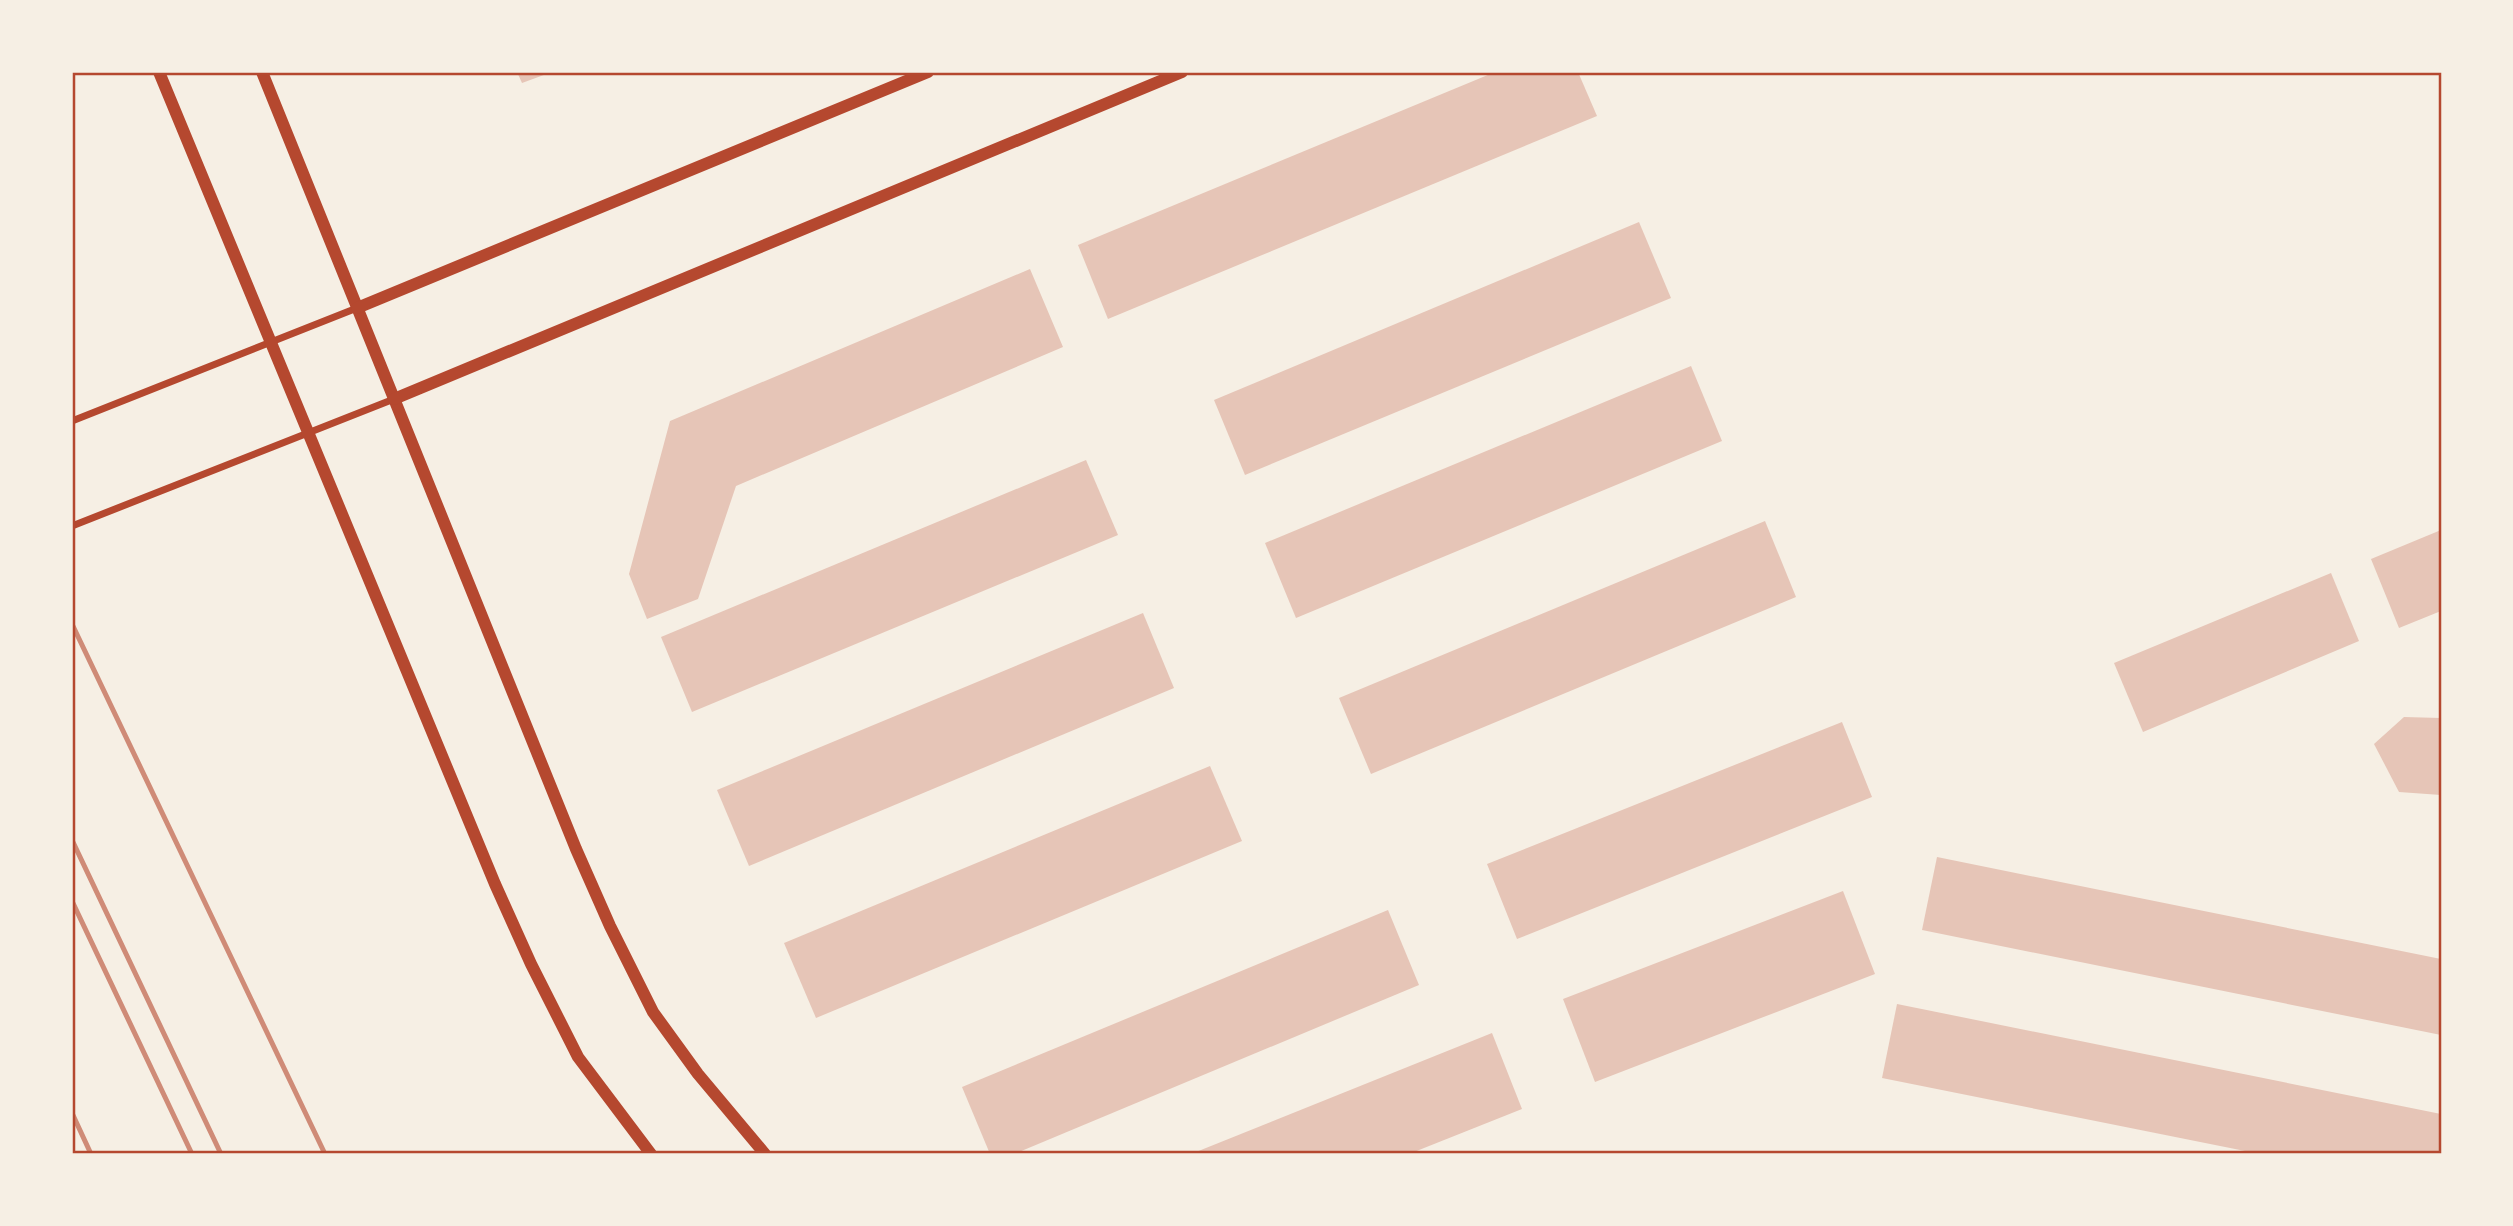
<svg xmlns="http://www.w3.org/2000/svg" width="2513" height="1226" font-family="Mulish,sans-serif">
	<style>
		.building { fill: #e6c5b7 }
		.lines { fill: none; stroke-linecap: round; stroke-linejoin: round }
		.minor { stroke: #b5482f; stroke-width: 7 }
		.tertiary { stroke: #b5482f; stroke-width: 12 }
		.rail { stroke: #cf8b77; stroke-width: 5 }
		.neatline { fill: none; stroke: #b5482f; stroke-width: 2.5 }
	</style>
	<rect width="100%" height="100%" fill="#f6efe4"/>
	<g class="building">
		<path d="M 517,72 L 552,72 L 522,83 Z"/>
		<path d="M 1495,72 L 1578,72 L 1597,116 L 1108,319 L 1078,245 Z"/>
		<path d="M 1639,222 L 1671,298 L 1245,475 L 1214,400 Z"/>
		<path d="M 1030,269 L 1063,347 L 736,486 L 698,599 L 647,619 L 629,574 L 670,421 Z"/>
		<path d="M 1691,366 L 1722,441 L 1296,618 L 1265,543 Z"/>
		<path d="M 1086,460 L 1118,535 L 692,712 L 661,637 Z"/>
		<path d="M 1765,521 L 1796,597 L 1371,774 L 1339,698 Z"/>
		<path d="M 2441,530 L 2441,611 L 2399,628 L 2371,559 Z"/>
		<path d="M 2331,573 L 2359,641 L 2143,732 L 2114,663 Z"/>
		<path d="M 1143,613 L 1174,688 L 749,866 L 717,790 Z"/>
		<path d="M 2404,717 L 2441,718 L 2441,795 L 2399,792 L 2374,744 Z"/>
		<path d="M 1842,722 L 1872,797 L 1517,939 L 1487,864 Z"/>
		<path d="M 1210,766 L 1242,841 L 816,1018 L 784,943 Z"/>
		<path d="M 1937,857 L 2441,959 L 2441,1035 L 1922,930 Z"/>
		<path d="M 1843,891 L 1875,974 L 1595,1082 L 1563,999 Z"/>
		<path d="M 1388,910 L 1419,985 L 1014,1154 L 990,1154 L 962,1087 Z"/>
		<path d="M 1897,1004 L 2441,1114 L 2441,1154 L 2260,1154 L 1882,1078 Z"/>
		<path d="M 1492,1033 L 1522,1109 L 1409,1154 L 1191,1154 Z"/>
	</g>
	<g class="lines">
		<g class="minor">
			<path d="M 72,421 L 357,308"/>
			<path d="M 72,526 L 394,399"/>
		</g>
		<g class="tertiary">
			<path d="M 159,72 L 495,884 L 531,964 L 578,1057 L 651,1154"/>
			<path d="M 262,72 L 576,849 L 610,926 L 653,1012 L 698,1074 L 765,1154"/>
			<path d="M 357,308 L 928,72"/>
			<path d="M 394,399 L 1182,72"/>
		</g>
		<g class="rail">
			<path d="M 72,624 L 325,1154"/>
			<path d="M 72,840 L 221,1154"/>
			<path d="M 72,901 L 192,1154"/>
			<path d="M 72,1113 L 91,1154"/>
		</g>
	</g>
	<rect width="2513" height="1226" fill="none" stroke="#f6efe4" stroke-width="147"/>
	<rect x="74" y="74" width="2366" height="1078" class="neatline"/>
</svg>
